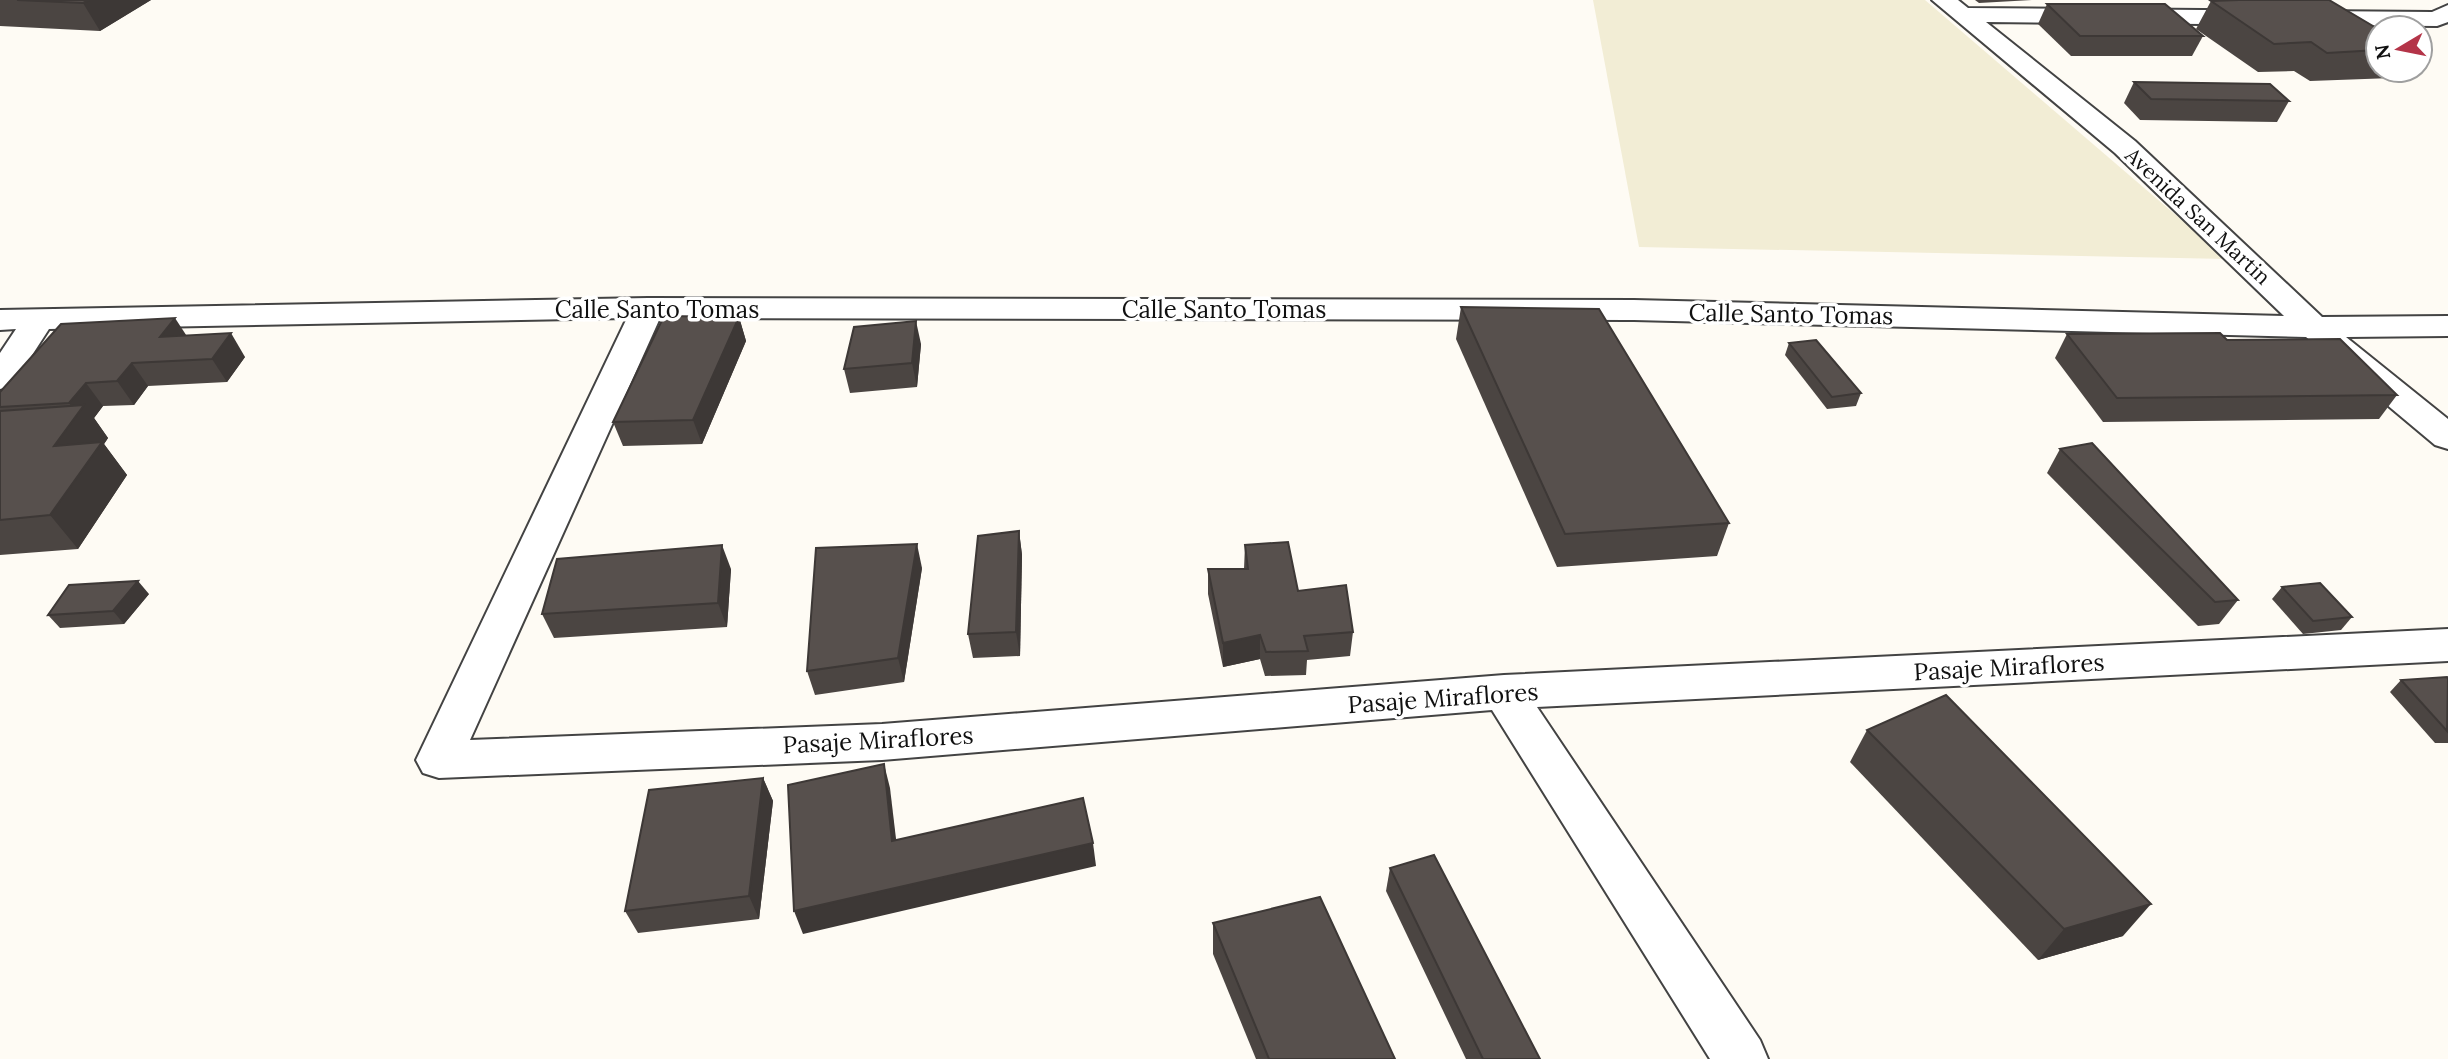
<svg xmlns="http://www.w3.org/2000/svg" width="2448" height="1059" font-family="Lora,serif">
	<style>
		.farmland { fill: #f2edd5 }
		.lines { fill: none; stroke-linecap: round; stroke-linejoin: round }
		.minor-casing { stroke: #434343; stroke-width: 4 }
		.minor { fill: #fff; fill-rule: evenodd }
		.wall { fill: #4b4542 }
		.shaded-wall { fill: #3d3836 }
		.building { fill: #57504d; stroke: #3d3836; stroke-width: 2 }
		.labels { text-anchor: middle; dominant-baseline: central; stroke-width: 7; stroke-linejoin: round; paint-order: stroke }
		.far-street-label { font-size: 21px; fill: #101010; stroke: #fff }
		.street-label { font-size: 24px; fill: #101010; stroke: #fff }
	</style>
	<rect width="100%" height="100%" fill="#fefbf4"/>
	<path class="farmland" d="M 1593,0 L 1925,0 L 2227,259 L 1639,247 Z"/>
	<g class="lines">
		<defs>
			<path id="minor" d="M 1932,0 L 1958,0 L 1968,8 L 2432,12 L 2448,5 L 2448,22 L 2437,26 L 1986,22 L 2135,141 L 2322,317 L 2448,316 L 2448,336 L 2346,337 L 2448,419 L 2448,449 L 2435,445 L 2306,337 L 1634,320 L 660,318 L 470,740 L 882,724 L 1504,675 L 2448,629 L 2448,661 L 1537,707 L 1760,1040 L 1768,1059 L 1710,1059 L 1492,710 L 882,760 L 439,778 L 423,773 L 416,760 L 627,318 L 49,329 L 12,386 L 0,389 L 0,353 L 16,329 L 0,330 L 0,310 L 648,298 L 1634,300 L 2284,316 L 2115,153 Z"/>
		</defs>
		<use href="#minor" class="minor-casing"/>
		<use href="#minor" class="minor"/>
	</g>
	<g class="wall">
		<path d="M 0,0 L 151,0 L 100,31 L 0,26 Z"/>
		<path d="M 1975,0 L 2032,0 L 1979,3 Z"/>
		<path d="M 2211,1 L 2378,29 L 2378,70 L 2397,70 L 2392,78 L 2310,81 L 2294,71 L 2258,72 L 2196,29 Z"/>
		<path d="M 2047,4 L 2203,36 L 2192,56 L 2071,56 L 2038,24 Z"/>
		<path d="M 2134,82 L 2289,101 L 2277,122 L 2140,120 L 2124,103 Z"/>
		<path d="M 1461,307 L 1729,523 L 1717,556 L 1557,567 L 1456,339 Z"/>
		<path d="M 739,317 L 746,341 L 702,444 L 623,446 L 613,422 Z"/>
		<path d="M 2067,334 L 2227,340 L 2397,395 L 2379,419 L 2103,422 L 2055,358 Z"/>
		<path d="M 187,336 L 245,357 L 227,382 L 148,386 L 134,405 L 103,406 L 94,418 L 108,438 L 104,444 L 127,475 L 78,549 L 0,555 L 0,392 Z"/>
		<path d="M 1789,343 L 1861,393 L 1856,406 L 1827,409 L 1785,355 Z"/>
		<path d="M 921,344 L 917,387 L 850,393 L 844,369 Z"/>
		<path d="M 2060,449 L 2238,600 L 2219,624 L 2198,626 L 2047,473 Z"/>
		<path d="M 1019,531 L 1022,555 L 1020,656 L 973,658 L 968,634 Z"/>
		<path d="M 1245,545 L 1298,591 L 1353,632 L 1350,656 L 1307,660 L 1306,675 L 1265,676 L 1260,659 L 1223,667 L 1208,594 L 1208,569 L 1244,569 Z"/>
		<path d="M 922,568 L 904,682 L 815,695 L 807,671 Z"/>
		<path d="M 731,569 L 727,627 L 554,638 L 542,614 Z"/>
		<path d="M 2282,587 L 2352,617 L 2341,630 L 2303,634 L 2272,599 Z"/>
		<path d="M 149,594 L 124,624 L 60,628 L 48,615 Z"/>
		<path d="M 2448,679 L 2448,743 L 2435,743 L 2390,692 L 2401,680 Z"/>
		<path d="M 1867,730 L 2123,936 L 2038,960 L 1850,762 Z"/>
		<path d="M 763,778 L 773,801 L 759,919 L 638,933 L 625,911 Z"/>
		<path d="M 1390,868 L 1540,1059 L 1466,1059 L 1386,891 Z"/>
		<path d="M 1213,923 L 1395,1059 L 1256,1059 L 1213,954 Z"/>
	</g>
	<g class="shaded-wall">
		<path d="M 89,0 L 151,0 L 100,31 L 83,3 Z"/>
		<path d="M 739,317 L 746,341 L 702,444 L 693,420 Z"/>
		<path d="M 175,318 L 190,341 L 160,337 Z"/>
		<path d="M 916,321 L 921,344 L 917,387 L 912,363 Z"/>
		<path d="M 231,333 L 245,357 L 227,382 L 212,359 Z"/>
		<path d="M 132,363 L 148,386 L 134,405 L 117,381 Z"/>
		<path d="M 86,383 L 103,406 L 94,418 L 108,438 L 104,444 L 127,475 L 78,549 L 50,515 L 54,446 L 77,414 L 69,403 Z"/>
		<path d="M 1019,531 L 1022,555 L 1020,656 L 1016,632 Z"/>
		<path d="M 917,544 L 922,568 L 904,682 L 898,658 Z"/>
		<path d="M 722,545 L 731,569 L 727,627 L 718,603 Z"/>
		<path d="M 138,581 L 149,594 L 124,624 L 113,611 Z"/>
		<path d="M 1260,635 L 1260,659 L 1223,667 L 1223,643 Z"/>
		<path d="M 884,764 L 890,788 L 899,864 L 892,841 Z"/>
		<path d="M 763,778 L 773,801 L 759,919 L 749,896 Z"/>
		<path d="M 1093,843 L 1096,866 L 803,934 L 794,911 Z"/>
		<path d="M 2151,904 L 2123,936 L 2038,960 L 2064,929 Z"/>
	</g>
	<g class="building">
		<path d="M 17,0 L 89,0 L 83,3 Z"/>
		<path d="M 2239,0 L 2329,0 L 2378,29 L 2378,50 L 2327,53 L 2311,42 L 2274,44 L 2211,1 Z"/>
		<path d="M 2047,4 L 2165,4 L 2203,36 L 2080,36 Z"/>
		<path d="M 2134,82 L 2270,84 L 2289,101 L 2151,99 Z"/>
		<path d="M 1461,307 L 1599,309 L 1729,523 L 1565,534 Z"/>
		<path d="M 664,316 L 739,317 L 693,420 L 613,422 Z"/>
		<path d="M 175,318 L 160,337 L 231,333 L 212,359 L 132,363 L 117,381 L 86,383 L 69,403 L 0,407 L 0,392 L 61,324 Z"/>
		<path d="M 916,321 L 912,363 L 844,369 L 854,327 Z"/>
		<path d="M 2220,333 L 2227,340 L 2340,339 L 2397,395 L 2117,398 L 2067,334 Z"/>
		<path d="M 1816,340 L 1861,393 L 1832,397 L 1789,343 Z"/>
		<path d="M 84,405 L 54,446 L 102,442 L 50,515 L 0,520 L 0,411 Z"/>
		<path d="M 2092,443 L 2238,600 L 2215,602 L 2060,449 Z"/>
		<path d="M 1019,531 L 1016,632 L 968,634 L 978,536 Z"/>
		<path d="M 1288,542 L 1298,591 L 1346,585 L 1353,632 L 1304,636 L 1308,651 L 1266,652 L 1260,635 L 1223,643 L 1208,569 L 1248,569 L 1245,545 Z"/>
		<path d="M 917,544 L 898,658 L 807,671 L 816,548 Z"/>
		<path d="M 722,545 L 718,603 L 542,614 L 557,559 Z"/>
		<path d="M 138,581 L 113,611 L 48,615 L 69,585 Z"/>
		<path d="M 2320,583 L 2352,617 L 2313,621 L 2282,587 Z"/>
		<path d="M 2447,677 L 2448,679 L 2447,731 L 2401,680 Z"/>
		<path d="M 1946,695 L 2151,904 L 2064,929 L 1867,730 Z"/>
		<path d="M 884,764 L 892,841 L 1083,798 L 1093,843 L 794,911 L 788,785 Z"/>
		<path d="M 763,778 L 749,896 L 625,911 L 649,790 Z"/>
		<path d="M 1434,855 L 1540,1059 L 1483,1059 L 1390,868 Z"/>
		<path d="M 1320,897 L 1395,1059 L 1269,1059 L 1213,923 Z"/>
	</g>
	<g class="labels">
		<g class="far-street-label">
			<text transform="translate(2198 216) rotate(43)">Avenida San Martin</text>
		</g>
		<g class="street-label">
			<text x="657" y="309">Calle Santo Tomas</text>
			<text x="1224" y="309">Calle Santo Tomas</text>
			<text transform="translate(1791 314) rotate(1)">Calle Santo Tomas</text>
			<text transform="translate(2009 667) rotate(-3)">Pasaje Miraflores</text>
			<text transform="translate(1443 698) rotate(-4)">Pasaje Miraflores</text>
			<text transform="translate(878 740) rotate(-3)">Pasaje Miraflores</text>
		</g>
	</g>
	<g transform="translate(2399 49) rotate(260)"><circle r="33" fill="#ffffff" stroke="#9f9f9f" stroke-width="2"/>
	<path d="M0-5L12 26L0 18L-12 26Z" fill="#b43448"/>
	<text y="-10" font-size="19" font-weight="bold" text-anchor="middle" fill="#101010">N</text>
	</g>
</svg>
